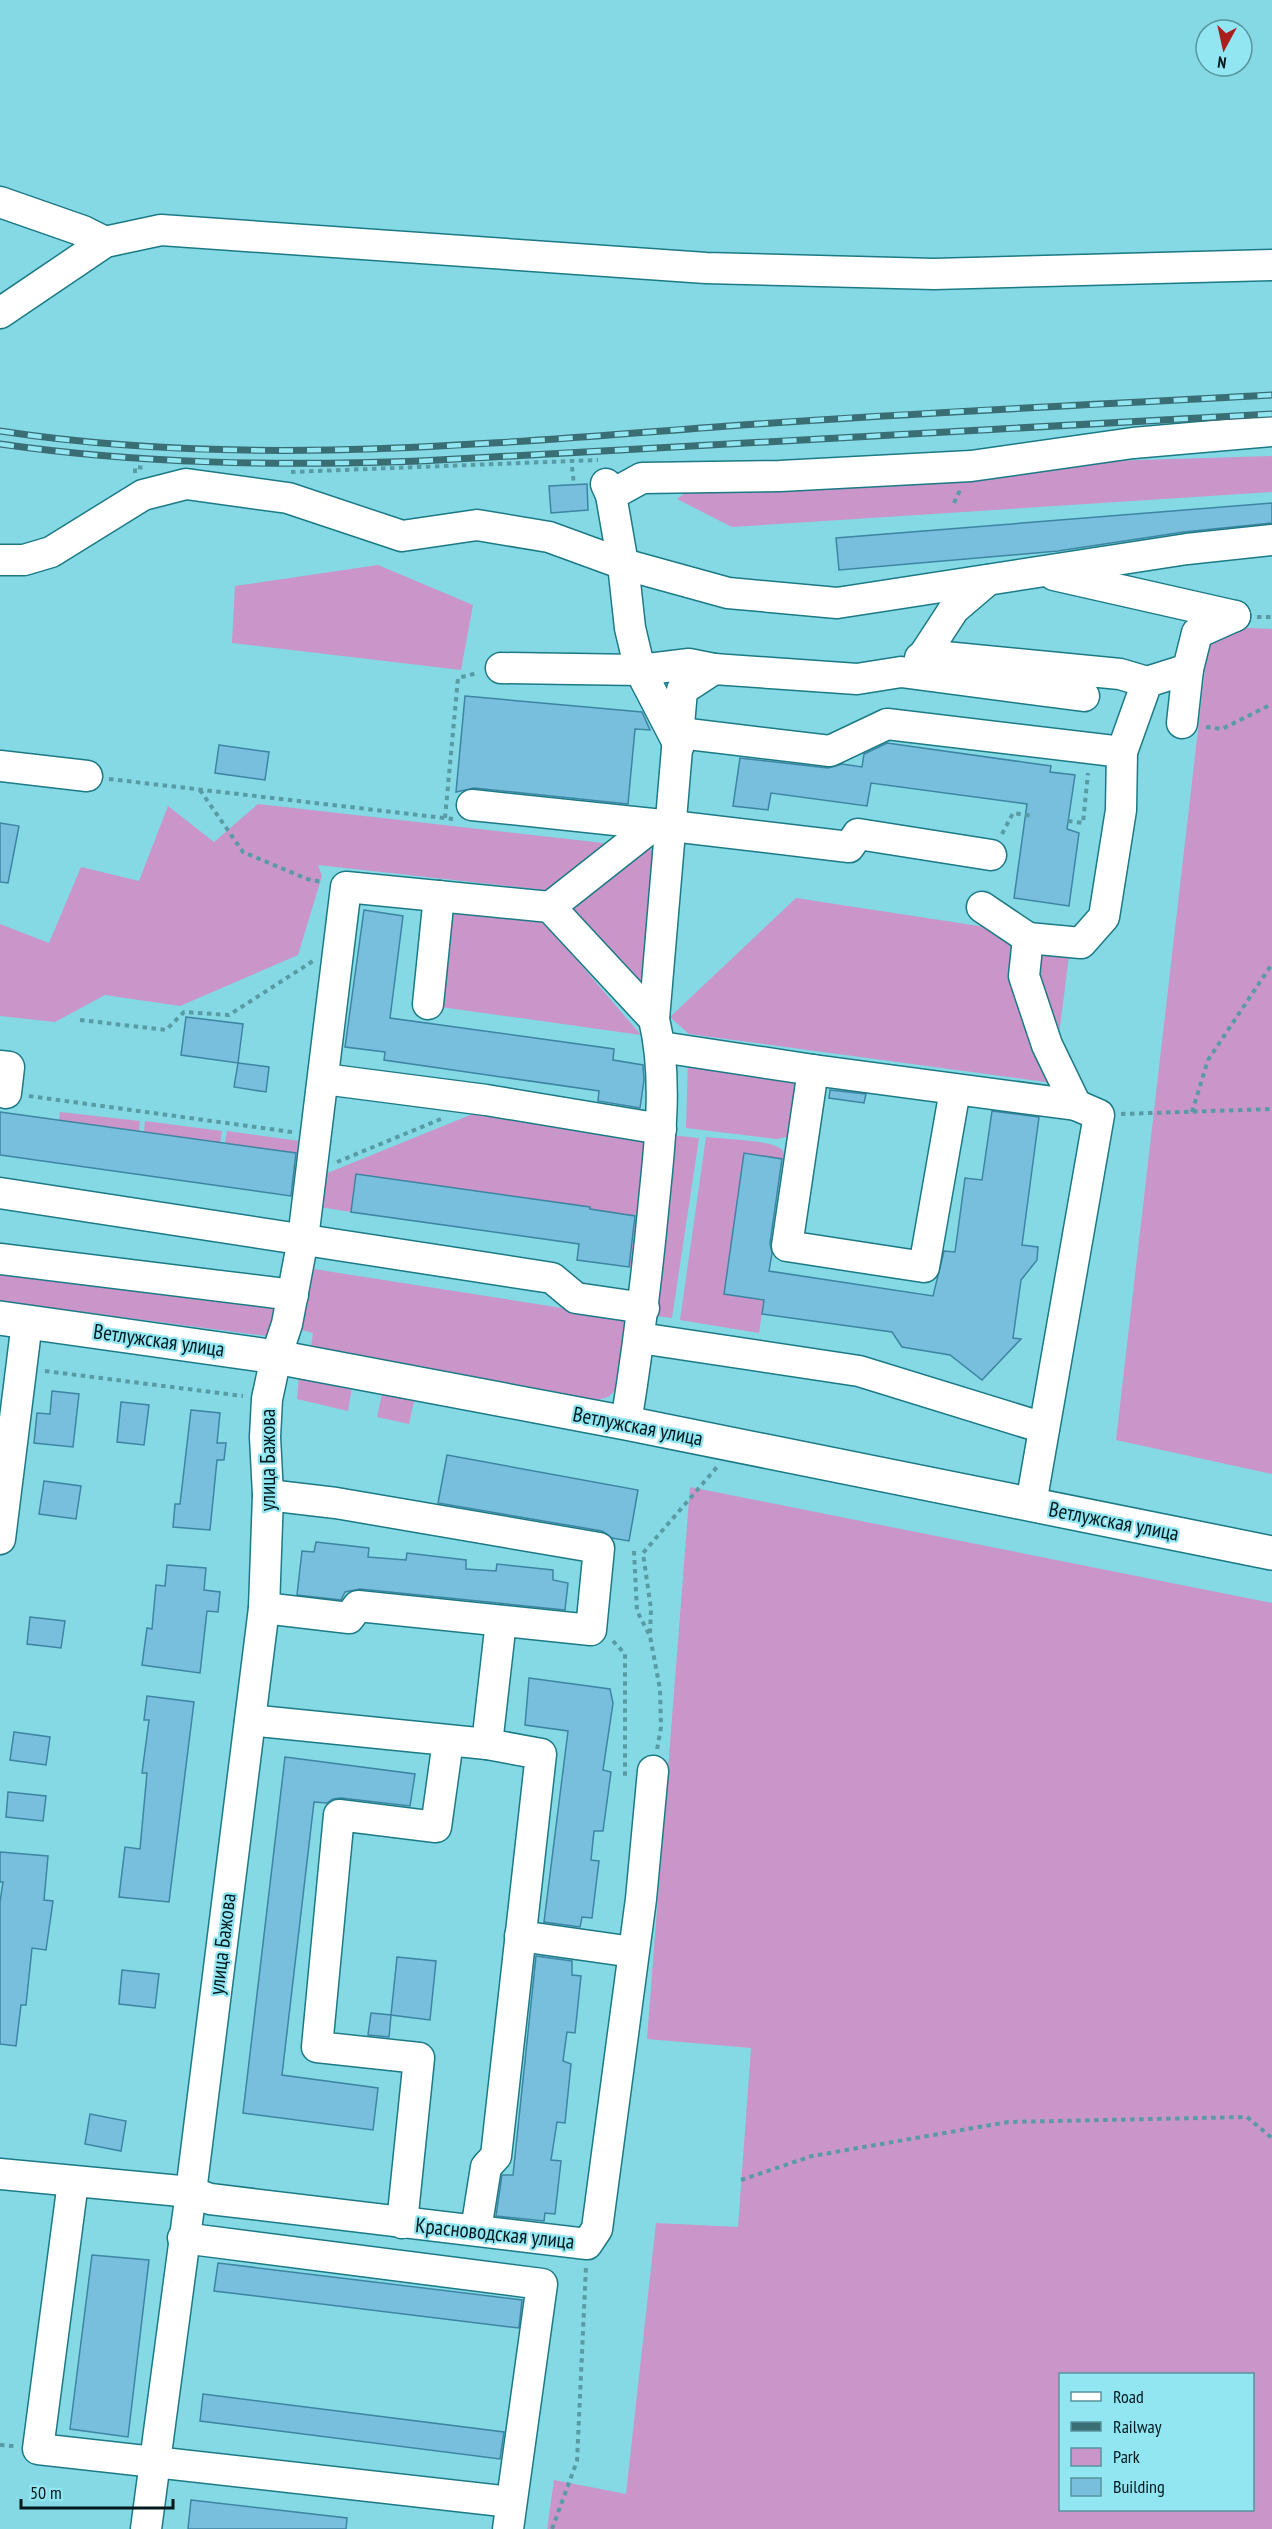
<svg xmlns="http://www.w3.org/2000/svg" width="1272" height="2529" font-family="'PT Sans Narrow',sans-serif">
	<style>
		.green { fill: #ca95c8; fill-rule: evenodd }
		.building { fill: #78bfde; stroke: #3d85a2; stroke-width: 1.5 }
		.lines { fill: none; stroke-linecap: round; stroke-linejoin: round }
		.minor-casing { stroke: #1b7a85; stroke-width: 33 }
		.major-casing { stroke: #1b7a85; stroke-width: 36 }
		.path { stroke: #599ba4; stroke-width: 4; stroke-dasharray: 4.5 4.5; stroke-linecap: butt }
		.minor { stroke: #fff; stroke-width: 30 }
		.major { stroke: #fff; stroke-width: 33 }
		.rail-casing { stroke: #3a6e75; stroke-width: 7 }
		.rail { stroke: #91e6f2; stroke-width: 4.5; stroke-dasharray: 14; stroke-linecap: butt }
		.labels { text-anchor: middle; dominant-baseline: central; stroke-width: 4.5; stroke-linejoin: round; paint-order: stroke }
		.street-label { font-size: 21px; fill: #00191d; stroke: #91e6f2 }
	</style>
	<rect width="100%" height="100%" fill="#84d9e5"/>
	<g class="green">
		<path d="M 1272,456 L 1272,492 L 732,527 L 677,499 L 711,473 Z"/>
		<path d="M 378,565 L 473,605 L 461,670 L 232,643 L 235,586 Z"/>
		<path d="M 1210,626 L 1272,629 L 1272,1474 L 1116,1440 Z"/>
		<path d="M 258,804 L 612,844 L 553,891 L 318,865 L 322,876 L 298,955 L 180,1006 L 105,995 L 55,1022 L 0,1016 L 0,924 L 49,943 L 81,867 L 139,881 L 168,806 L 214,842 Z"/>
		<path d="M 647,849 L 663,851 L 645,988 L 569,913 Z"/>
		<path d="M 796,898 L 1071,940 L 1053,1083 L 689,1034 L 670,1017 Z"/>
		<path d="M 451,903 L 533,909 L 641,1035 L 434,1006 Z"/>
		<path d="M 688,1059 L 797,1076 L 790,1136 L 777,1139 L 686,1128 Z"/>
		<path d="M 495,1105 L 653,1132 L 640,1270 L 629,1267 L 636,1216 L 590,1209 L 590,1207 L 357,1175 L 351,1212 L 320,1207 L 325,1174 Z"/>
		<path d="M 60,1112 L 140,1121 L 139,1131 L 59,1120 Z"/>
		<path d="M 145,1121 L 222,1131 L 220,1143 L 144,1132 Z"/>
		<path d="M 227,1131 L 300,1141 L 298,1154 L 225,1143 Z"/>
		<path d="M 669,1135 L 699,1138 L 672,1318 L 649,1315 Z"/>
		<path d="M 706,1137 C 722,1139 766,1140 778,1147 C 784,1150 784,1153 785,1159 L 744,1154 L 724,1294 L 764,1300 L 759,1333 L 680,1320 Z"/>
		<path d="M 0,1263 L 279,1299 L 274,1337 L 0,1301 Z"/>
		<path d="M 307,1268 L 632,1319 L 617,1389 L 608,1397 L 591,1402 L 311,1347 L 313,1333 L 298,1329 Z"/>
		<path d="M 299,1377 L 352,1386 L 348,1411 L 297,1399 Z"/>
		<path d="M 382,1394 L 414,1401 L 409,1424 L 377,1417 Z"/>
		<path d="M 690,1487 L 1272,1603 L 1272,2529 L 547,2529 L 554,2480 L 626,2494 L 656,2223 L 738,2227 L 751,2048 L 647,2039 ZM 1060,2374 L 1252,2374 L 1252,2510 L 1060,2510 Z"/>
	</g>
	<g class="building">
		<path d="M 587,484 L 588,510 L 551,513 L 549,486 Z"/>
		<path d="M 1272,503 L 1272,523 L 1184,532 L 1058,551 L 839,570 L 836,538 Z"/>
		<path d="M 465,696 L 642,712 L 650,730 L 635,729 L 628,804 L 474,788 L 456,792 Z"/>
		<path d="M 887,743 L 1051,766 L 1050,772 L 1075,775 L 1067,829 L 1079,833 L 1069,906 L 1014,898 L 1027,804 L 871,783 L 867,806 L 771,793 L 768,810 L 733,806 L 740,758 L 828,768 L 842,764 L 862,767 L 864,754 Z"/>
		<path d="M 219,745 L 269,752 L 265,780 L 215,773 Z"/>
		<path d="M 0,823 L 19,826 L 8,883 L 0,882 Z"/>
		<path d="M 364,910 L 403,916 L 390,1018 L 614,1049 L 613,1060 L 643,1065 L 644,1080 L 640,1108 L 598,1101 L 599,1091 L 384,1060 L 385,1052 L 345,1047 Z"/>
		<path d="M 186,1017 L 243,1024 L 238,1063 L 181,1055 Z"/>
		<path d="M 238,1063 L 269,1067 L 266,1092 L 234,1087 Z"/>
		<path d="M 830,1090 L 866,1094 L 864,1103 L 829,1098 Z"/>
		<path d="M 992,1111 L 1039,1117 L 1022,1245 L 1038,1247 L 1037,1260 L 1021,1280 L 1013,1338 L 1021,1339 L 982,1380 L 950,1355 L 902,1347 L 892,1332 L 762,1314 L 764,1300 L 724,1294 L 744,1153 L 782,1159 L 770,1243 L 772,1253 L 769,1271 L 933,1296 L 944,1251 L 955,1252 L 965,1178 L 982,1180 Z"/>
		<path d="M 0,1112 L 296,1153 L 291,1196 L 0,1155 Z"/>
		<path d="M 356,1174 L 590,1207 L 590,1209 L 635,1216 L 629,1267 L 577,1260 L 579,1244 L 351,1212 Z"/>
		<path d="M 52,1391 L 79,1394 L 73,1447 L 34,1443 L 37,1413 L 50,1414 Z"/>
		<path d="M 121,1402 L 149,1405 L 144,1445 L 117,1442 Z"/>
		<path d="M 191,1410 L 220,1413 L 217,1443 L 226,1443 L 224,1460 L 217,1460 L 210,1530 L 173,1527 L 175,1504 L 180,1504 Z"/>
		<path d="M 447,1455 L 638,1490 L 629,1541 L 612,1538 L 602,1531 L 438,1503 Z"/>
		<path d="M 44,1481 L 81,1486 L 76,1519 L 39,1514 Z"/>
		<path d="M 316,1542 L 369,1548 L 368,1557 L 406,1560 L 407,1553 L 466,1560 L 466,1569 L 496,1571 L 497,1564 L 553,1570 L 553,1580 L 568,1583 L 565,1610 L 360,1589 L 345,1592 L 341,1600 L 297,1595 L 302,1551 L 314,1552 Z"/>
		<path d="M 167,1565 L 206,1568 L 204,1590 L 220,1592 L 218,1612 L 207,1611 L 200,1673 L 142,1665 L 147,1628 L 152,1629 L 156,1585 L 165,1586 Z"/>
		<path d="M 30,1617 L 65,1621 L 61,1648 L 27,1644 Z"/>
		<path d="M 529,1678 L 610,1689 L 613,1703 L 603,1770 L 611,1772 L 603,1831 L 594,1831 L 591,1860 L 599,1861 L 592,1918 L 582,1917 L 580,1927 L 544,1922 L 568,1731 L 525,1725 Z"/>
		<path d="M 147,1696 L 194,1702 L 169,1902 L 119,1897 L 125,1847 L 140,1849 L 147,1773 L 142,1773 L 149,1720 L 144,1720 Z"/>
		<path d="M 14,1732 L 50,1737 L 46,1765 L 10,1760 Z"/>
		<path d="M 285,1757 L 415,1774 L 410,1806 L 341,1798 L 333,1799 L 327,1803 L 314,1802 L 282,2075 L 378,2088 L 373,2130 L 243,2113 Z"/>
		<path d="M 8,1792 L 46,1796 L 43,1821 L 6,1817 Z"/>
		<path d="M 0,1852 L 48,1856 L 44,1900 L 53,1901 L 46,1950 L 32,1948 L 26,2005 L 21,2005 L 16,2046 L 0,2044 L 0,1902 L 3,1882 L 0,1882 Z"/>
		<path d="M 536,1956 L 572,1961 L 572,1975 L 581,1976 L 575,2033 L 567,2032 L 563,2061 L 571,2064 L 565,2123 L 557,2122 L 551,2160 L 561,2161 L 555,2214 L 545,2213 L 544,2221 L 496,2216 L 502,2175 L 513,2175 Z"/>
		<path d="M 397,1957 L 436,1961 L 430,2020 L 391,2015 Z"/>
		<path d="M 122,1970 L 159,1974 L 155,2008 L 119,2004 Z"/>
		<path d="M 371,2013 L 391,2015 L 389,2037 L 368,2035 Z"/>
		<path d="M 90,2114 L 126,2121 L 121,2151 L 85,2144 Z"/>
		<path d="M 92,2255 L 149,2260 L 128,2437 L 70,2429 Z"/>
		<path d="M 218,2263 L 522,2300 L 519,2328 L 214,2291 Z"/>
		<path d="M 203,2394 L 504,2432 L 500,2459 L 200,2421 Z"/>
		<path d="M 191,2500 L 347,2518 L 346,2529 L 188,2529 Z"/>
	</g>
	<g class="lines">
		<defs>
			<g id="minor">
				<path d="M 0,202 L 83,231 L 105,242"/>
				<path d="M 0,313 L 105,242 L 161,230 L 706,268 L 934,274 L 1272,265"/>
				<path d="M 606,484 L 611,495 L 623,564 L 630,628 L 640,670 L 679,745"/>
				<path d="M 611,495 L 642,478 L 780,476 L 971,466 L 1133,443 L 1272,431"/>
				<path d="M 0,560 L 24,560 L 51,552 L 143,495 L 186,484 L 288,498 L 402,536 L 477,525 L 549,537 L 623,564 L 728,593 L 837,603 L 1187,549 L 1272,540"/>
				<path d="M 1054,575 L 1235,616"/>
				<path d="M 924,655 L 954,609 L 988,580"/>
				<path d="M 920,658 L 924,655 L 1120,674 L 1147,682"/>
				<path d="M 501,668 L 640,670 L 689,664 L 714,669"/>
				<path d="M 1182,723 L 1188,669"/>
				<path d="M 680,733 L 830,751 L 887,724 L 1122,752"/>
				<path d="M 0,766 L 87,776"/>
				<path d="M 472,805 L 672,826 L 849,847 L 858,834 L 991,855"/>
				<path d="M 550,907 L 654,825"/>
				<path d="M 982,907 L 1028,938 L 1024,976 L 1047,1045 L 1076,1105"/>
				<path d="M 1028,938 L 1081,943 L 1104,917 L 1121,810 L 1122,752 L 1147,682 L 1188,669 L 1197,633 L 1235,616"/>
				<path d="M 428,1004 L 439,896"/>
				<path d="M 661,1047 L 813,1070 L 1076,1105 L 1099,1115 L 1031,1504"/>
				<path d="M 0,1066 L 9,1067 L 6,1093"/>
				<path d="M 813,1070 L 787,1246 L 924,1267 L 955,1090"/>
				<path d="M 324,1079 L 486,1100 L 661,1129"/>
				<path d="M 0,1193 L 552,1278 L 576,1298 L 644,1308"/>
				<path d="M 0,1259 L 293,1295"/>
				<path d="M 640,1338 L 859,1371 L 1044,1428"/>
				<path d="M 626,1423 C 638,1349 647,1275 654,1201 C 660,1141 668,1078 654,1019 L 682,690 L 714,669 L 857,679 L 901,672 L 1084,696"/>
				<path d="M 0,1539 L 27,1322"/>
				<path d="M 264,1608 L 349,1618 L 358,1606 L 591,1630 L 599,1548 L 336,1503 L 268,1495"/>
				<path d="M 250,1722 L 259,1721 L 487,1744 L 541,1754 L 496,2156 L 486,2167 L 476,2230"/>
				<path d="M 487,1744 L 501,1621"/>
				<path d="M 520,1936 L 633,1952"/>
				<path d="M 0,2174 L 191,2192 L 210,2199 L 587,2244 L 597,2229 L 641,1899 L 653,1771"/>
				<path d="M 73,2182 L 38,2449 L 511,2502"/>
				<path d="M 402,2223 L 419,2058 L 317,2047 L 339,1815 L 436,1827 L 448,1741"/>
				<path d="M 183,2238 L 542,2284 L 508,2529"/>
				<path d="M 146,2529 L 191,2192 L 264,1608 L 268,1495 L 265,1437 L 267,1399 L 276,1357 L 287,1324 L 303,1239 L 346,887 L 550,907 L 654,1019"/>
			</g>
			<path id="major" d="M 0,1318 L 276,1357 L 626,1423 L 1272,1553"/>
		</defs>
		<use href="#minor" class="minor-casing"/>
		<use href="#major" class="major-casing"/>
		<g class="path">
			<path d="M 572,467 L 574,485"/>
			<path d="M 291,472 L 598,460"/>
			<path d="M 135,473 L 135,467 L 146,468"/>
			<path d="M 954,503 L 960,490"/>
			<path d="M 1257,617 L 1272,617"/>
			<path d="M 1206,727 L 1222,729 L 1272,704"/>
			<path d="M 109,779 L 453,819"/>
			<path d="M 200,790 L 243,852 L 307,879 L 322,882"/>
			<path d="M 445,818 L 458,678 L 477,673"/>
			<path d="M 1068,821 L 1083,823 L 1088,773"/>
			<path d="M 1002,834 L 1013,813 L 1033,816"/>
			<path d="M 80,1020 L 166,1030 L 184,1012 L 229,1015 L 313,961"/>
			<path d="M 29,1096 L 292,1132"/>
			<path d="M 1192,1112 L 1208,1060 L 1272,964"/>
			<path d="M 1121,1114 L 1272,1109"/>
			<path d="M 337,1162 L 441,1119"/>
			<path d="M 45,1371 L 243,1396"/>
			<path d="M 634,1551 L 637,1611 L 650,1636 L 660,1689 L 661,1727 L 657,1750"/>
			<path d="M 650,1633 L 651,1609 L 643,1553 L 717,1467"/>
			<path d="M 613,1641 L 625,1654 L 625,1779"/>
			<path d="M 741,2180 L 812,2156 L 1008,2122 L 1247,2117 L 1272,2138"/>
			<path d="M 0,2445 L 14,2446"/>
			<path d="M 552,2529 L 577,2461 L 586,2267"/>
		</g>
		<use href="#minor" class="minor"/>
		<use href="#major" class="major"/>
		<defs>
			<g id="rail">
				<path d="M 0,431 C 242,468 485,444 728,426 C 909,413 1091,405 1272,395"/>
				<path d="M 0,444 C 140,464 279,466 420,461 L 1272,414"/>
			</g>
		</defs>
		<use href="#rail" class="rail-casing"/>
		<use href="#rail" class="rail"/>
	</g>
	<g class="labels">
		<g class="street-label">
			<text transform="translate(159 1340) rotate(8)">Ветлужская улица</text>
			<text transform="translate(638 1426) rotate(11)">Ветлужская улица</text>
			<text transform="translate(267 1460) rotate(-90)">улица Бажова</text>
			<text transform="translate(1114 1521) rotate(11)">Ветлужская улица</text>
			<text transform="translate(222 1944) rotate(-83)">улица Бажова</text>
			<text transform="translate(495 2233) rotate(6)">Красноводская улица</text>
		</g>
	</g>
	<rect x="1059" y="2373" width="195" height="138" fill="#91e6f2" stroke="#57949d" stroke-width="1.5"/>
	<rect x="1071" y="2392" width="30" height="9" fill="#ffffff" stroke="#57949d" stroke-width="1.5"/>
	<text x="1113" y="2403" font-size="18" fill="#00191d">Road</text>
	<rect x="1071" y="2422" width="30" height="9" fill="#3a6e75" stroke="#57949d" stroke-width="1.5"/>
	<text x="1113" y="2433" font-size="18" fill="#00191d">Railway</text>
	<rect x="1071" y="2448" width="30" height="18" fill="#ca95c8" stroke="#57949d" stroke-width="1.5"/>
	<text x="1113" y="2463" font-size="18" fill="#00191d">Park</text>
	<rect x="1071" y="2478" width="30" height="18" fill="#78bfde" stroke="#57949d" stroke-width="1.5"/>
	<text x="1113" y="2493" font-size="18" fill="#00191d">Building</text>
	<g transform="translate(1224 48) rotate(188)"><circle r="28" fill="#91e6f2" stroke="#57949d" stroke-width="1.5"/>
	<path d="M0-4.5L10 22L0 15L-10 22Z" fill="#ae1d1d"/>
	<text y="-9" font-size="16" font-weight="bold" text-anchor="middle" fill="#00191d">N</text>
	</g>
	<path d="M21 2499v9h152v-9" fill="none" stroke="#00191d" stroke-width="3"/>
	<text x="30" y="2499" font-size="18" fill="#00191d" stroke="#91e6f2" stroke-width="4.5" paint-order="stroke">50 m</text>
</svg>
